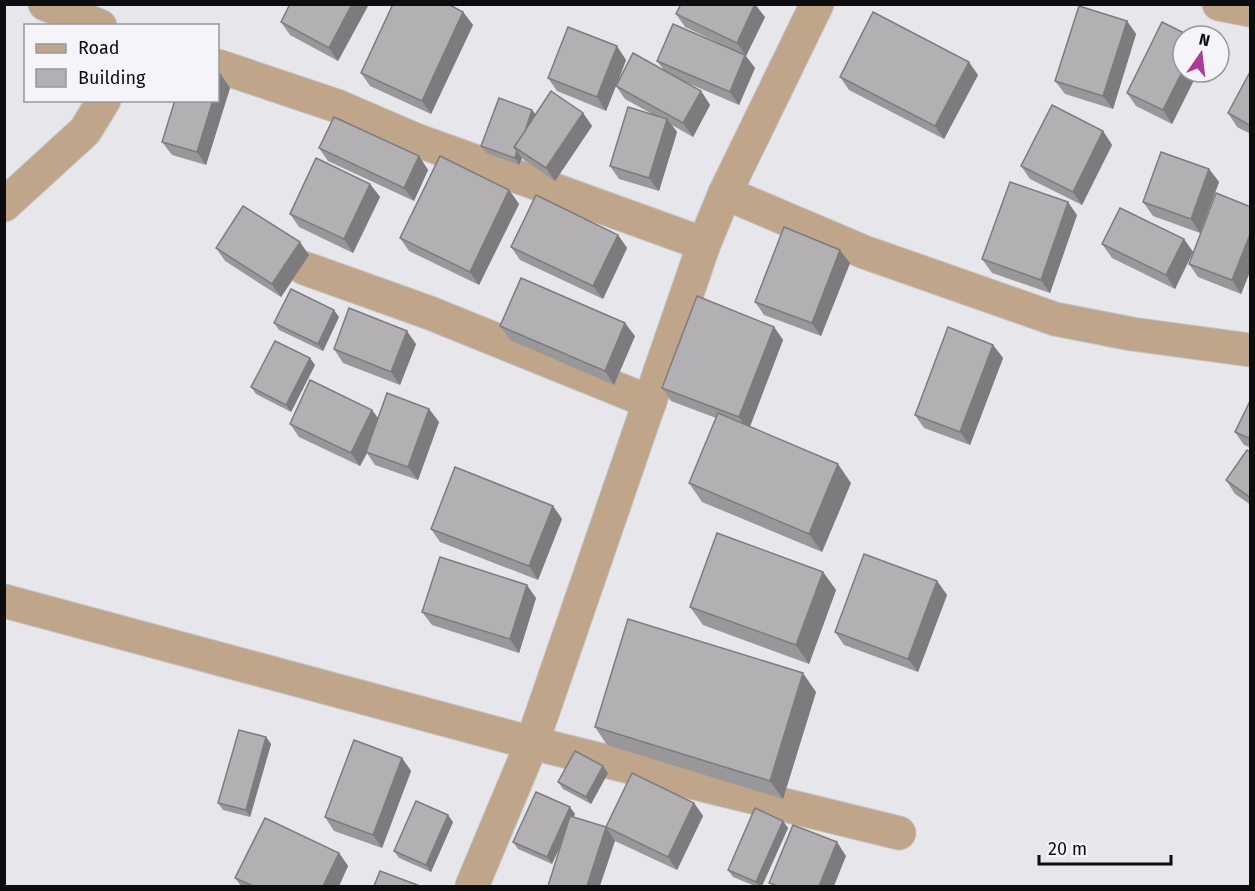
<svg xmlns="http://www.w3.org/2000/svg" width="1255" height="891" font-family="'Fira Sans',sans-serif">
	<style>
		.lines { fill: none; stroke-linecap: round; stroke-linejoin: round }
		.street-casing { stroke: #c4c4c8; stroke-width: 35 }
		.street { stroke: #bfa58a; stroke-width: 33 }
		.wall { fill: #9a979b }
		.shaded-wall { fill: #7d7b7e }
		.building { fill: #b3b0b4; stroke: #7d7b7e; stroke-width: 1.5 }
	</style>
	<rect width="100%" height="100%" fill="#e7e7eb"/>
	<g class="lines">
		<defs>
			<g id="street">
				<path d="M 45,4 L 100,26"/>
				<path d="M 1219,4 L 1250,10"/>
				<path d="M 218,66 L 337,106 L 416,140 L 704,244"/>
				<path d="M 725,193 L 864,252 L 1055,319 L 1132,334 L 1250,350"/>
				<path d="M 4,205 L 85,131 L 104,100"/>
				<path d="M 304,268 L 430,313 L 650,402"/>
				<path d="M 4,601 L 532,743 L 899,833"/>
				<path d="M 472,886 L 532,743 L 704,244 L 725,193 L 817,4"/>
			</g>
		</defs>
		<use href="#street" class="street-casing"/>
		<use href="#street" class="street"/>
	</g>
	<g class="wall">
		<path d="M 369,4 L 338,61 L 290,35 L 281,22 Z"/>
		<path d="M 463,12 L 473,25 L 431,114 L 370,86 L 361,73 Z"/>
		<path d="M 676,14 L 765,17 L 746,56 L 745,55 L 755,68 L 739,105 L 683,81 L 701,91 L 710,105 L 693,137 L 672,125 L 677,132 L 659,191 L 619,179 L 610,166 L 652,114 L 625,99 L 616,86 L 606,111 L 557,91 L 548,78 L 626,60 L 618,82 L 664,70 L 657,61 L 740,53 L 685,27 Z"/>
		<path d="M 1127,21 L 1136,34 L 1113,109 L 1065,94 L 1055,81 Z"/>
		<path d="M 1251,70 L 1251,134 L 1237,127 L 1228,113 Z"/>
		<path d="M 1183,72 L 1198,72 L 1172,124 L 1136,106 L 1127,93 Z"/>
		<path d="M 221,75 L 230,88 L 206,165 L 172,155 L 162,142 Z"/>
		<path d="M 978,75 L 944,139 L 849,90 L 840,77 Z"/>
		<path d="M 532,110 L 536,114 L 583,113 L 592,126 L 555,181 L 524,160 L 522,158 L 519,165 L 486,153 L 481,146 Z"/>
		<path d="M 1103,131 L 1112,145 L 1082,205 L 1030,179 L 1021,166 Z"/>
		<path d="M 319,148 L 419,156 L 428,170 L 414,201 L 328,161 Z"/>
		<path d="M 1209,169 L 1219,182 L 1200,233 L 1153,216 L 1143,202 Z"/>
		<path d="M 370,184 L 380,197 L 353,253 L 299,227 L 290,214 Z"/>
		<path d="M 509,190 L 519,204 L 479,285 L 409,251 L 400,238 Z"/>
		<path d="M 1251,207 L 1251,269 L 1241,294 L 1198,277 L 1189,264 Z"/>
		<path d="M 1077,215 L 1050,293 L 992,273 L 982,259 Z"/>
		<path d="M 618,235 L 627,248 L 603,299 L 520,260 L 511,247 Z"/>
		<path d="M 1184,239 L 1193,252 L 1175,289 L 1112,258 L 1102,244 Z"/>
		<path d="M 216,248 L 309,255 L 281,297 L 225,261 Z"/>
		<path d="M 850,263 L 821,336 L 764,315 L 755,302 Z"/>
		<path d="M 339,317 L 323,351 L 279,330 L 274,323 Z"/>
		<path d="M 500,326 L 635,336 L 614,385 L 510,340 Z"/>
		<path d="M 774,327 L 783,340 L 750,427 L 851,483 L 822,552 L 702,502 L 689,483 L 716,418 L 671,401 L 662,388 Z"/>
		<path d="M 416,344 L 400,385 L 343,363 L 334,349 Z"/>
		<path d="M 993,345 L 1003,358 L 970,445 L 924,428 L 915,415 Z"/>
		<path d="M 315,365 L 291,412 L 256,394 L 251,387 Z"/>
		<path d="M 1251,399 L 1251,448 L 1244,445 L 1235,432 Z"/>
		<path d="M 429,409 L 439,422 L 418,480 L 375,465 L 367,453 L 360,466 L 299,437 L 290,424 L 378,418 Z"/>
		<path d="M 1251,453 L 1251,505 L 1235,494 L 1226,480 Z"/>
		<path d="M 553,506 L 562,519 L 538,580 L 440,542 L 431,529 Z"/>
		<path d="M 823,572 L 836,590 L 809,664 L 703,625 L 690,607 Z"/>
		<path d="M 937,581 L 947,595 L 918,672 L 844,645 L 835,632 Z"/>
		<path d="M 536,598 L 519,653 L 432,625 L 422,612 Z"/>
		<path d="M 816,692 L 783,799 L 607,745 L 595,727 Z"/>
		<path d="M 266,737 L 271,744 L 250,817 L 223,810 L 218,803 Z"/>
		<path d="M 402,758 L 411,771 L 382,848 L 334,831 L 325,817 Z"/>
		<path d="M 608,773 L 591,804 L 563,789 L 558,782 Z"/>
		<path d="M 694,803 L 703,816 L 677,870 L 615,841 L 563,839 L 552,864 L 518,849 L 513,842 L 575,814 L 573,817 L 606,827 Z"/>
		<path d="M 783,821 L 788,828 L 762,886 L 755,886 L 733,877 L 728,870 Z"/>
		<path d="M 453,822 L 431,872 L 399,858 L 394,851 Z"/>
		<path d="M 339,853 L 348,866 L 339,886 L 241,886 L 235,878 Z"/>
	</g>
	<g class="shaded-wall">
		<path d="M 352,4 L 369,4 L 338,61 L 329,48 Z"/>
		<path d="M 755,4 L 765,17 L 746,56 L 737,43 Z"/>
		<path d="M 463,12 L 473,25 L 431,114 L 422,101 Z"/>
		<path d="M 1127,21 L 1136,34 L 1113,109 L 1103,96 Z"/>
		<path d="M 617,46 L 626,60 L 606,111 L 597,97 Z"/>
		<path d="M 745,55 L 755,68 L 739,105 L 730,92 Z"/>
		<path d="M 969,62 L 978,75 L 944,139 L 935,126 Z"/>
		<path d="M 1183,70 L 1183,72 L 1198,72 L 1172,124 L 1163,110 Z"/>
		<path d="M 221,75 L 230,88 L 206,165 L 197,152 L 213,100 L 218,100 L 218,86 Z"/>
		<path d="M 701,91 L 710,105 L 693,137 L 683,123 Z"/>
		<path d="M 532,110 L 537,117 L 518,149 Z"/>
		<path d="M 583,113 L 592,126 L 555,181 L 546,168 Z"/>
		<path d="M 667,119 L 677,132 L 659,191 L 649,178 Z"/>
		<path d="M 1103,131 L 1112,145 L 1082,205 L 1073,192 Z"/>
		<path d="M 517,151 L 522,158 L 519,165 L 515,158 Z"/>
		<path d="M 419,156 L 428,170 L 414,201 L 404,188 Z"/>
		<path d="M 1209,169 L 1219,182 L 1200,233 L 1191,219 Z"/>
		<path d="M 370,184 L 380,197 L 353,253 L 344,239 Z"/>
		<path d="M 509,190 L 519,204 L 479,285 L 470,272 Z"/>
		<path d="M 1068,202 L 1077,215 L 1050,293 L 1041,280 Z"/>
		<path d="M 1251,232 L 1251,269 L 1241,294 L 1232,280 Z"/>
		<path d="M 618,235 L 627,248 L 603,299 L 593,286 Z"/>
		<path d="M 1184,239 L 1193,252 L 1175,289 L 1166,275 Z"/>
		<path d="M 300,242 L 309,255 L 281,297 L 272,284 Z"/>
		<path d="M 840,250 L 850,263 L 821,336 L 812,323 Z"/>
		<path d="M 334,310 L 339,317 L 323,351 L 318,344 Z"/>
		<path d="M 625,323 L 635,336 L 614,385 L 605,371 Z"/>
		<path d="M 774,327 L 783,340 L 748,431 L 739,417 Z"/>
		<path d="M 407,331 L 416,344 L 400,385 L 391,372 Z"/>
		<path d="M 993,345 L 1003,358 L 970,445 L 960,432 Z"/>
		<path d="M 310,358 L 315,365 L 291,412 L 286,405 Z"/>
		<path d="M 429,409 L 439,422 L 418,480 L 408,467 Z"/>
		<path d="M 372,410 L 382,423 L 366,452 L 367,453 L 360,466 L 351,453 Z"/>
		<path d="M 838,464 L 851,483 L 822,552 L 809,534 Z"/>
		<path d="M 553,506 L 562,519 L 538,580 L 529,566 Z"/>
		<path d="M 823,572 L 836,590 L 809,664 L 796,645 Z"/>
		<path d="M 937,581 L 947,595 L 918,672 L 908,659 Z"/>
		<path d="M 527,585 L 536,598 L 519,653 L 510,639 Z"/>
		<path d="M 803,673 L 816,692 L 783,799 L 770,781 Z"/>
		<path d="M 266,737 L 271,744 L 250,817 L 246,810 Z"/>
		<path d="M 402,758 L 411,771 L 382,848 L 373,835 Z"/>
		<path d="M 603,766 L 608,773 L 591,804 L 586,797 Z"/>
		<path d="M 694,803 L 703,816 L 677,870 L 668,857 Z"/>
		<path d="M 570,807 L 575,814 L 552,864 L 547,857 Z"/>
		<path d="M 448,815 L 453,822 L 431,872 L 426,865 Z"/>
		<path d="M 783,821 L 788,828 L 762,886 L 759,886 L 756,882 Z"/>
		<path d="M 606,827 L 615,841 L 600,886 L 587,886 Z"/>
		<path d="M 837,842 L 846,856 L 834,886 L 819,886 Z"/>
		<path d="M 339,853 L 348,866 L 339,886 L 323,886 Z"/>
	</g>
	<g class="building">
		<path d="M 290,4 L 352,4 L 329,48 L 281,22 Z"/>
		<path d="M 393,4 L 448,4 L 463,12 L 422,101 L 361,73 Z"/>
		<path d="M 681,4 L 755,4 L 737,43 L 676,14 Z"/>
		<path d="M 1079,6 L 1127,21 L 1103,96 L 1055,81 Z"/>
		<path d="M 873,12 L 969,62 L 935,126 L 840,77 Z"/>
		<path d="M 1162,22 L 1190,36 L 1183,36 L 1183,70 L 1163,110 L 1127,93 Z"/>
		<path d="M 673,24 L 745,55 L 730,92 L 657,61 Z"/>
		<path d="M 568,27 L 617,46 L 597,97 L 548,78 Z"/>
		<path d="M 633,53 L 701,91 L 683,123 L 616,86 Z"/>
		<path d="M 1251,70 L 1251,126 L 1228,113 Z"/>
		<path d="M 218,74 L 221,75 L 218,86 Z"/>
		<path d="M 551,91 L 583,113 L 546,168 L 514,147 Z"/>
		<path d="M 499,98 L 532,110 L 525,131 L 514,147 L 517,151 L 515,158 L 481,146 Z"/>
		<path d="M 175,100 L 213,100 L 197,152 L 162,142 Z"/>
		<path d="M 1052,105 L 1103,131 L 1073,192 L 1021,166 Z"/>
		<path d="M 628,107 L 667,119 L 649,178 L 610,166 Z"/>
		<path d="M 334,117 L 419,156 L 404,188 L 319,148 Z"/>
		<path d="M 1161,152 L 1209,169 L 1191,219 L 1143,202 Z"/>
		<path d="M 440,156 L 509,190 L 470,272 L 400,238 Z"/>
		<path d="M 316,158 L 370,184 L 344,239 L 290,214 Z"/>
		<path d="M 1010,182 L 1068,202 L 1041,280 L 982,259 Z"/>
		<path d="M 1216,193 L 1251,207 L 1251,232 L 1232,280 L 1189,264 Z"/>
		<path d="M 536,195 L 618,235 L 593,286 L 511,247 Z"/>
		<path d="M 243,206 L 300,242 L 272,284 L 216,248 Z"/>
		<path d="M 1120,208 L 1184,239 L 1166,275 L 1102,244 Z"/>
		<path d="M 784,227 L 840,250 L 812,323 L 755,302 Z"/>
		<path d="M 521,278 L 625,323 L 605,371 L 500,326 Z"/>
		<path d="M 291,289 L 334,310 L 318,344 L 274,323 Z"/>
		<path d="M 697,296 L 774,327 L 739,417 L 662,388 Z"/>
		<path d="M 349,308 L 407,331 L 391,372 L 334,349 Z"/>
		<path d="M 948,327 L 993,345 L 960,432 L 915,415 Z"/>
		<path d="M 275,341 L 310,358 L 286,405 L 251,387 Z"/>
		<path d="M 310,380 L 372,410 L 351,453 L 290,424 Z"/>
		<path d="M 387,393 L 429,409 L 408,467 L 366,452 Z"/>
		<path d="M 1251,399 L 1251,439 L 1235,432 Z"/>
		<path d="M 718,413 L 838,464 L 809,534 L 689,483 Z"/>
		<path d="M 1247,450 L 1251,453 L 1251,498 L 1226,480 Z"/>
		<path d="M 455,467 L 553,506 L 529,566 L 431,529 Z"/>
		<path d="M 717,533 L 823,572 L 796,645 L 690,607 Z"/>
		<path d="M 864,554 L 937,581 L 908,659 L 835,632 Z"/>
		<path d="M 440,557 L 527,585 L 510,639 L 422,612 Z"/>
		<path d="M 628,619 L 803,673 L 770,781 L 595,727 Z"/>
		<path d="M 239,730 L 266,737 L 246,810 L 218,803 Z"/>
		<path d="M 354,740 L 402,758 L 373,835 L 325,817 Z"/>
		<path d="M 575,751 L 603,766 L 586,797 L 558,782 Z"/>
		<path d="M 632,773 L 694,803 L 668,857 L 606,827 Z"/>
		<path d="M 536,792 L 570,807 L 547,857 L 513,842 Z"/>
		<path d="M 416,801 L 448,815 L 426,865 L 394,851 Z"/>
		<path d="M 755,808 L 783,821 L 756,882 L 728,870 Z"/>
		<path d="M 570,816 L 606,827 L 587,886 L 548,886 Z"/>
		<path d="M 265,818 L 339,853 L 323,886 L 253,886 L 235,878 Z"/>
		<path d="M 793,825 L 837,842 L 819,886 L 777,886 L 769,883 Z"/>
		<path d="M 380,871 L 420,886 L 374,886 Z"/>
	</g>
	<rect width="1255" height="891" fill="none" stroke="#0d0d0f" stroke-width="12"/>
	<rect x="24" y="24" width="195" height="78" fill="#f4f4f9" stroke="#98989b" stroke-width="1.5"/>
	<rect x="36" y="44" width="30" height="9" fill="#bfa58a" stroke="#98989b" stroke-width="1.5"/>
	<text x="78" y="54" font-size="18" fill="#0d0d0f">Road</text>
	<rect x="36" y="69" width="30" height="18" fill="#b3b0b4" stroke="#98989b" stroke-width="1.5"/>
	<text x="78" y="84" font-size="18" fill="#0d0d0f">Building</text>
	<g transform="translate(1201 54) rotate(14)"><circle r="28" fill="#f4f4f9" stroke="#98989b" stroke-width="1.5"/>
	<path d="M0-4.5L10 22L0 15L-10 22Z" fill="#ac3b97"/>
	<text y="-9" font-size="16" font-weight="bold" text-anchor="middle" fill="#0d0d0f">N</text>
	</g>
	<path d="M1039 855v9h132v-9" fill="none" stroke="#0d0d0f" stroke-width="3"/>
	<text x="1048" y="855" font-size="18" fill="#0d0d0f" stroke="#f4f4f9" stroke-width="4.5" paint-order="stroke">20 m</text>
</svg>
